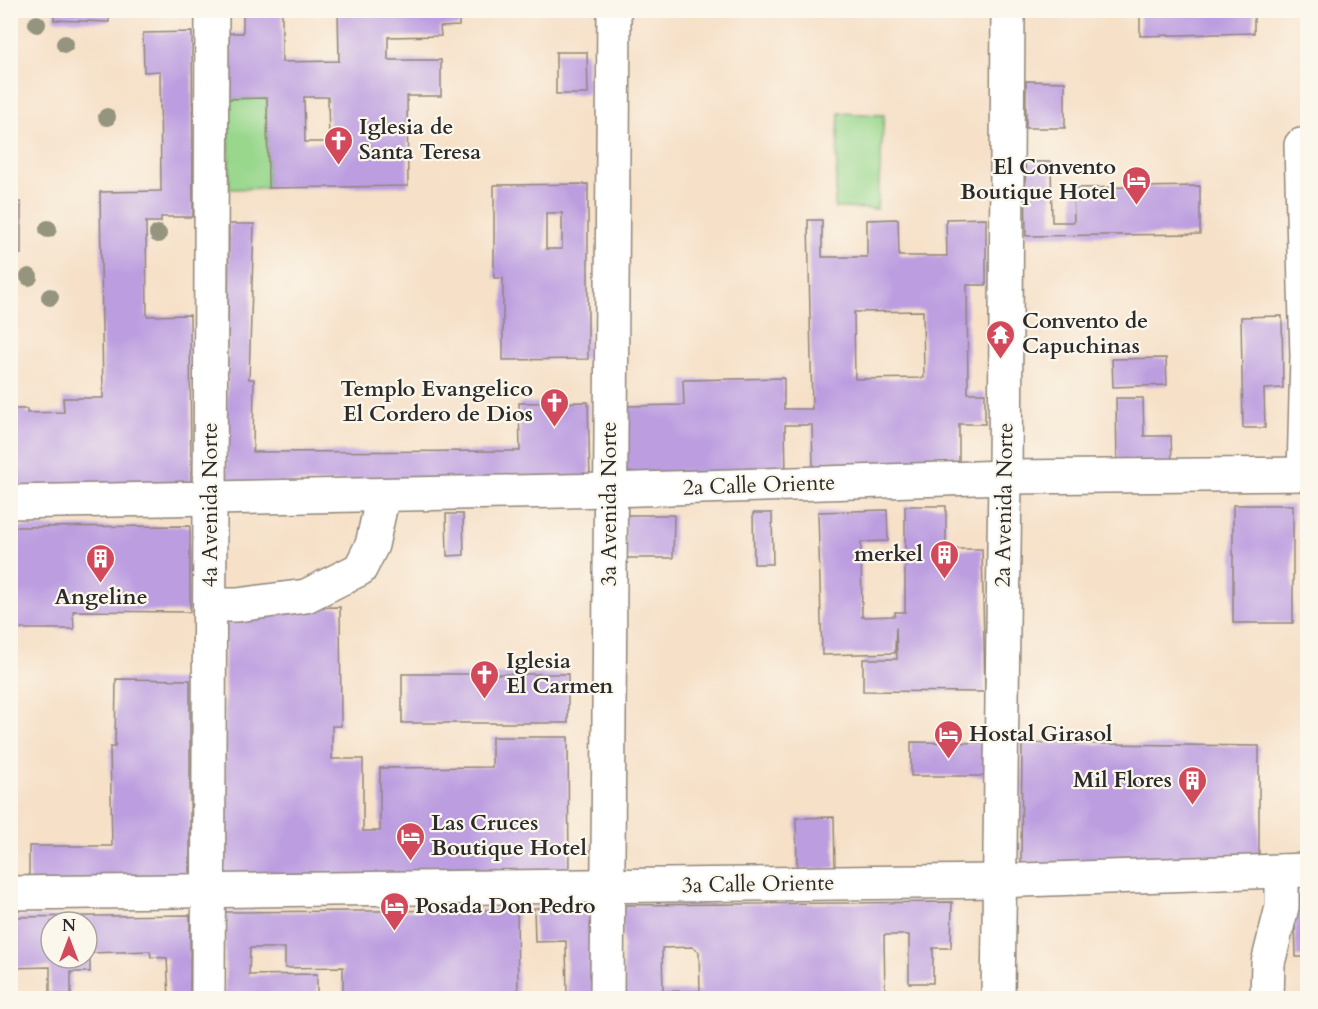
<svg xmlns="http://www.w3.org/2000/svg" width="1318" height="1009" font-family="Cardo,serif">
	<style>
		.green { fill: #98d78c; stroke: #62815c; stroke-width: 1.5 }
		.building { fill: #bc9de0; fill-rule: evenodd }
		.lines { fill: none; stroke-linecap: round; stroke-linejoin: round }
		.minor-casing { stroke: #908679; stroke-width: 36 }
		.major-casing { stroke: #908679; stroke-width: 36 }
		.minor { stroke: #fff; stroke-width: 33 }
		.major { stroke: #fff; stroke-width: 33 }
		.tree { fill: #95947e }
		.labels { text-anchor: middle; dominant-baseline: central; stroke-width: 4.5; stroke-linejoin: round; paint-order: stroke }
		.poi-label { font-size: 22px; font-weight: bold; fill: #2b2b2b; stroke: #fbf7ec; text-anchor: start }
		.street-label { font-size: 22px; fill: #2b2b2b; stroke: #fbf7ec }
	</style>
	<rect width="100%" height="100%" fill="#fbf7ec"/>
	<filter id="ink" filterUnits="userSpaceOnUse"><feTurbulence type="fractalNoise" baseFrequency=".0167" numOctaves="2"/><feDisplacementMap in="SourceGraphic" scale="12" xChannelSelector="R" yChannelSelector="G"/><feConvolveMatrix kernelMatrix="1 2 1 2 8 2 1 2 1" color-interpolation-filters="sRGB"/></filter>
	<filter id="wash" filterUnits="userSpaceOnUse"><feTurbulence type="fractalNoise" baseFrequency=".008" numOctaves="4" result="noise"/><feDisplacementMap in="SourceGraphic" scale="24" xChannelSelector="R" yChannelSelector="G"/><feGaussianBlur stdDeviation="1.35" result="paint"/><feColorMatrix in="noise" values="0 0 0 0 0 0 0 0 0 0 0 0 0 0 0 0 0 1.4 0 .05"/><feComposite in="paint" operator="in"/></filter>
	<g filter="url(#wash)">
		<rect width="100%" height="100%" fill="#f6e0c7"/>
		<g class="green">
			<path d="M 267,98 L 268,188 L 229,189 L 228,99 Z"/>
			<path d="M 839,113 L 884,115 L 877,209 L 835,208 Z"/>
		</g>
		<g id="blocks">
			<g class="building">
				<path d="M 54,10 L 109,10 L 109,22 L 54,20 Z"/>
				<path d="M 243,10 L 282,10 L 282,62 L 339,61 L 338,10 L 459,10 L 459,26 L 440,27 L 441,36 L 388,37 L 388,60 L 441,60 L 441,96 L 407,96 L 408,186 L 268,188 L 267,98 L 228,99 L 228,33 L 243,33 ZM 304,97 L 328,97 L 329,142 L 305,142 Z"/>
				<path d="M 1140,10 L 1254,10 L 1254,33 L 1140,36 Z"/>
				<path d="M 192,32 L 193,217 L 161,217 L 161,222 L 146,222 L 147,316 L 190,315 L 191,488 L 10,491 L 10,409 L 27,409 L 27,413 L 64,412 L 63,398 L 103,398 L 100,192 L 161,191 L 160,71 L 144,72 L 143,33 Z"/>
				<path d="M 556,52 L 587,52 L 588,94 L 556,94 Z"/>
				<path d="M 1026,81 L 1065,82 L 1065,128 L 1026,128 Z"/>
				<path d="M 1025,162 L 1051,162 L 1052,222 L 1074,222 L 1073,188 L 1200,186 L 1200,234 L 1026,236 Z"/>
				<path d="M 588,184 L 588,359 L 503,360 L 503,278 L 494,278 L 494,185 ZM 546,213 L 562,213 L 562,249 L 546,249 Z"/>
				<path d="M 21,202 L 21,254 L 10,254 L 10,203 Z"/>
				<path d="M 986,218 L 986,285 L 967,285 L 968,393 L 985,393 L 985,424 L 959,424 L 959,467 L 813,468 L 812,425 L 785,425 L 786,476 L 624,478 L 623,406 L 684,405 L 683,380 L 784,378 L 784,409 L 812,409 L 808,220 L 822,220 L 822,257 L 867,257 L 867,220 L 898,219 L 899,256 L 947,256 L 946,219 ZM 923,311 L 924,378 L 855,379 L 854,312 Z"/>
				<path d="M 229,224 L 254,224 L 249,379 L 254,379 L 253,452 L 520,451 L 519,403 L 588,402 L 590,480 L 226,483 Z"/>
				<path d="M 1282,316 L 1283,388 L 1264,389 L 1265,428 L 1243,428 L 1241,317 Z"/>
				<path d="M 1166,358 L 1167,385 L 1113,387 L 1112,359 Z"/>
				<path d="M 1116,398 L 1143,398 L 1144,436 L 1171,436 L 1172,464 L 1117,465 Z"/>
				<rect x="1233" y="505" width="60" height="118"/>
				<path d="M 905,506 L 946,506 L 946,549 L 982,549 L 985,692 L 863,691 L 863,659 L 897,659 L 896,627 L 895,653 L 822,655 L 818,512 L 887,510 L 888,541 L 861,542 L 862,617 L 895,616 L 895,612 L 905,612 Z"/>
				<path d="M 753,513 L 772,513 L 773,564 L 754,564 Z"/>
				<path d="M 446,514 L 463,514 L 464,555 L 447,556 Z"/>
				<path d="M 625,515 L 674,515 L 673,558 L 625,558 Z"/>
				<path d="M 190,526 L 190,612 L 73,611 L 74,629 L 10,629 L 10,527 Z"/>
				<path d="M 340,607 L 341,726 L 332,726 L 332,759 L 363,759 L 363,831 L 380,831 L 380,768 L 492,767 L 492,737 L 568,737 L 569,875 L 224,879 L 225,609 Z"/>
				<rect x="402" y="674" width="166" height="49"/>
				<path d="M 116,679 L 190,680 L 190,882 L 29,884 L 29,846 L 112,846 L 110,747 L 115,747 Z"/>
				<path d="M 911,742 L 985,743 L 985,776 L 911,776 Z"/>
				<path d="M 1022,743 L 1259,746 L 1259,866 L 1021,865 Z"/>
				<path d="M 834,817 L 835,869 L 797,870 L 796,818 Z"/>
				<path d="M 1294,894 L 1308,894 L 1308,957 L 1296,957 Z"/>
				<path d="M 952,902 L 951,948 L 933,948 L 933,983 L 909,983 L 909,935 L 884,935 L 885,998 L 624,998 L 622,905 ZM 692,947 L 699,952 L 700,991 L 663,991 L 662,948 Z"/>
				<path d="M 592,907 L 593,998 L 567,998 L 566,941 L 535,942 L 534,908 Z"/>
				<path d="M 517,910 L 518,998 L 343,998 L 343,967 L 285,968 L 285,948 L 250,948 L 249,975 L 317,974 L 317,998 L 225,998 L 225,912 Z"/>
				<path d="M 190,915 L 190,998 L 169,998 L 167,958 L 151,957 L 150,951 L 90,953 L 90,972 L 71,972 L 71,994 L 50,994 L 50,967 L 10,968 L 10,917 ZM 51,922 L 87,922 L 87,958 L 51,958 Z"/>
			</g>
		</g>
	</g>
	<g filter="url(#ink)">
		<use href="#blocks" fill-opacity="0" stroke="#908679" stroke-width="1.5"/>
		<g class="lines">
			<defs>
				<g id="minor">
					<path d="M 1301,145 L 1307,356 L 1304,474"/>
					<path d="M 10,502 L 609,490 L 1005,477 L 1308,474"/>
					<path d="M 210,605 L 237,605 L 306,596 L 360,569 L 372,545 L 383,495"/>
					<path d="M 208,998 L 212,10"/>
					<path d="M 607,998 L 614,10"/>
					<path d="M 998,998 L 1005,477 L 1008,10"/>
					<path d="M 1267,998 L 1268,963 L 1282,907 L 1282,871"/>
				</g>
				<path id="major" d="M 10,893 L 998,881 L 1308,870"/>
			</defs>
			<use href="#minor" class="minor-casing"/>
			<use href="#major" class="major-casing"/>
			<use href="#minor" class="minor"/>
			<use href="#major" class="major"/>
		</g>
		<g class="tree">
			<circle cx="37" cy="24" r="9"/>
			<circle cx="65" cy="44" r="9"/>
			<circle cx="107" cy="117" r="9"/>
			<circle cx="48" cy="229" r="9"/>
			<circle cx="158" cy="234" r="9"/>
			<circle cx="29" cy="277" r="9"/>
			<circle cx="50" cy="297" r="9"/>
		</g>
	</g>
	<defs>
		<symbol id="church-pin" viewBox="-11 -11 22 30"><path d="M0 17L-7.5 6A9.5 9.5 0 1 1 7.5 6Z" fill="#d1495b" stroke="#fbf7ec"/><path d="M-1.2-6h2.4v3.5h3.3v2.4h-3.3V6h-2.4V-.1h-3.3v-2.4h3.3Z" fill="#fff"/></symbol>
		<symbol id="hotel-pin" viewBox="-11 -11 22 30"><path d="M0 17L-7.5 6A9.5 9.5 0 1 1 7.5 6Z" fill="#d1495b" stroke="#fbf7ec"/><path d="M-6-4.5h1.5V1H6V5H4.5V3h-9V5H-6ZM-4 0a1.8 1.8 0 1 1 3.6 0ZM.5 0V-2.5h3Q6-2.5 6 0Z" fill="#fff"/></symbol>
		<symbol id="temple-pin" viewBox="-11 -11 22 30"><path d="M0 17L-7.5 6A9.5 9.5 0 1 1 7.5 6Z" fill="#d1495b" stroke="#fbf7ec"/><path d="M0-6L5-2H3V0L6.5 2.5H4V6H1.5V3h-3V6H-4V2.5H-6.5L-3 0V-2H-5Z" fill="#fff"/></symbol>
		<symbol id="building-pin" viewBox="-11 -11 22 30"><path d="M0 17L-7.5 6A9.5 9.5 0 1 1 7.5 6Z" fill="#d1495b" stroke="#fbf7ec"/><path d="M-4-6H4V6H1V3H-1V6H-4ZM-2.5-4.3h1.7v1.8h-1.7ZM.8-4.3h1.7v1.8H.8ZM-2.5-1h1.7V.8h-1.7ZM.8-1h1.7V.8H.8Z" fill="#fff"/></symbol>
	</defs>
	<g fill-rule="evenodd">
		<use href="#church-pin" x="322" y="124" width="33" height="45"/>
		<use href="#hotel-pin" x="1120" y="164" width="33" height="45"/>
		<use href="#temple-pin" x="984" y="318" width="33" height="45"/>
		<use href="#church-pin" x="538" y="386" width="33" height="45"/>
		<use href="#building-pin" x="928" y="538" width="33" height="45"/>
		<use href="#building-pin" x="84" y="542" width="33" height="45"/>
		<use href="#church-pin" x="468" y="658" width="33" height="45"/>
		<use href="#hotel-pin" x="932" y="718" width="33" height="45"/>
		<use href="#building-pin" x="1176" y="764" width="33" height="45"/>
		<use href="#hotel-pin" x="394" y="820" width="33" height="45"/>
		<use href="#hotel-pin" x="378" y="890" width="33" height="45"/>
	</g>
	<g class="labels">
		<g class="poi-label">
			<text x="359" y="127">Iglesia de<tspan x="359" dy="25">Santa Teresa</tspan></text>
			<text x="1116" y="167" text-anchor="end">El Convento<tspan x="1116" dy="25">Boutique Hotel</tspan></text>
			<text x="1022" y="321">Convento de<tspan x="1022" dy="25">Capuchinas</tspan></text>
			<text x="533" y="389" text-anchor="end">Templo Evangelico<tspan x="533" dy="25">El Cordero de Dios</tspan></text>
			<text x="923" y="554" text-anchor="end">merkel</text>
			<text x="101" y="597" text-anchor="middle">Angeline</text>
			<text x="506" y="661">Iglesia<tspan x="506" dy="25">El Carmen</tspan></text>
			<text x="969" y="734">Hostal Girasol</text>
			<text x="1172" y="780" text-anchor="end">Mil Flores</text>
			<text x="431" y="823">Las Cruces<tspan x="431" dy="25">Boutique Hotel</tspan></text>
			<text x="415" y="906">Posada Don Pedro</text>
		</g>
		<g class="street-label">
			<text transform="translate(759 485) rotate(-2)">2a Calle Oriente</text>
			<text transform="translate(609 504) rotate(-90)">3a Avenida Norte</text>
			<text transform="translate(210 505) rotate(-90)">4a Avenida Norte</text>
			<text transform="translate(1004 505) rotate(-89)">2a Avenida Norte</text>
			<text transform="translate(758 884) rotate(-1)">3a Calle Oriente</text>
		</g>
	</g>
	<rect width="1318" height="1009" fill="none" stroke="#fbf7ec" stroke-width="36"/>
	<g transform="translate(69 940)"><circle r="28" fill="#fbf7ec" stroke="#a8a59f" stroke-width="1.5"/>
	<path d="M0-4.5L10 22L0 15L-10 22Z" fill="#d1495b"/>
	<text y="-9" font-size="16" font-weight="bold" text-anchor="middle" fill="#2b2b2b">N</text>
	</g>
</svg>
